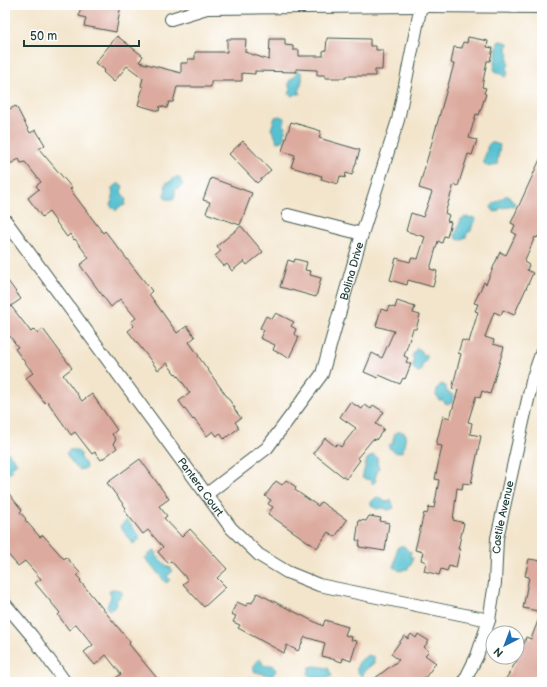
<svg xmlns="http://www.w3.org/2000/svg" width="547" height="687" font-family="'Balsamiq Sans',sans-serif">
	<style>
		.water { fill: #56c1d1; stroke: #3a7f82 }
		.building { fill: #dcaa9e }
		.lines { fill: none; stroke-linecap: round; stroke-linejoin: round }
		.minor-casing { stroke: #3f564b; stroke-width: 14 }
		.minor { stroke: #fff; stroke-width: 12 }
		.labels { text-anchor: middle; dominant-baseline: central; stroke-width: 3; stroke-linejoin: round; paint-order: stroke }
		.street-label { font-size: 11px; fill: #1f3d34; stroke: #fff }
	</style>
	<rect width="100%" height="100%" fill="#fff"/>
	<filter id="ink" filterUnits="userSpaceOnUse"><feTurbulence type="fractalNoise" baseFrequency=".025" numOctaves="2"/><feDisplacementMap in="SourceGraphic" scale="8" xChannelSelector="R" yChannelSelector="G"/><feConvolveMatrix kernelMatrix="1 2 1 2 8 2 1 2 1" color-interpolation-filters="sRGB"/></filter>
	<filter id="wash" filterUnits="userSpaceOnUse"><feTurbulence type="fractalNoise" baseFrequency=".012" numOctaves="4" result="noise"/><feDisplacementMap in="SourceGraphic" scale="16" xChannelSelector="R" yChannelSelector="G"/><feGaussianBlur stdDeviation="0.9" result="paint"/><feColorMatrix in="noise" values="0 0 0 0 0 0 0 0 0 0 0 0 0 0 0 0 0 1.4 0 .05"/><feComposite in="paint" operator="in"/></filter>
	<g filter="url(#wash)">
		<rect width="100%" height="100%" fill="#f3e5cc"/>
		<g class="water">
			<path d="M 501,41 L 508,43 L 507,51 L 509,53 L 508,59 L 509,63 L 507,69 L 508,71 L 507,76 L 505,77 L 502,75 L 501,73 L 496,72 L 494,69 L 498,42 Z"/>
			<path d="M 296,71 L 301,72 C 305,81 298,85 300,94 L 295,94 L 292,96 L 289,94 L 291,90 L 289,87 L 289,81 L 296,75 Z"/>
			<path d="M 279,116 L 285,118 L 285,121 L 283,125 L 286,127 L 285,132 L 283,133 L 285,137 L 283,141 L 277,142 L 275,136 L 271,129 L 275,117 Z"/>
			<path d="M 491,142 L 500,145 L 497,164 L 490,167 C 477,163 488,155 487,147 Z"/>
			<path d="M 176,177 L 179,177 L 183,185 L 175,190 L 175,197 L 173,199 L 166,199 L 164,195 L 166,189 L 165,185 L 166,183 L 171,181 Z"/>
			<path d="M 118,184 L 120,184 L 123,186 L 121,192 L 126,199 L 125,205 L 119,207 L 116,211 L 110,205 L 113,198 L 112,188 Z"/>
			<path d="M 505,196 L 509,196 L 511,200 L 515,203 L 515,205 L 513,206 L 511,205 L 509,207 L 501,208 L 497,212 L 493,211 L 491,207 C 495,201 500,201 505,196 Z"/>
			<path d="M 466,217 L 470,218 L 471,217 L 474,218 L 476,219 L 475,222 L 473,223 L 471,231 L 467,233 L 466,237 L 460,240 L 457,239 L 455,236 L 461,219 Z"/>
			<path d="M 417,348 L 422,351 L 422,354 L 426,355 L 427,357 C 426,362 421,365 421,371 L 418,372 L 412,367 L 414,361 L 412,356 Z"/>
			<path d="M 441,384 L 446,386 L 446,391 L 453,395 L 452,403 L 448,404 L 445,403 L 443,400 L 439,400 L 436,395 L 437,388 Z"/>
			<path d="M 398,432 L 403,432 L 406,434 L 403,451 L 397,453 L 389,448 L 389,445 L 391,444 L 392,445 L 395,433 Z"/>
			<path d="M 5,449 L 17,463 L 11,468 L 13,470 L 9,474 L 5,469 L 6,468 L 5,467 Z"/>
			<path d="M 69,450 L 76,450 L 81,454 L 81,459 L 85,463 L 86,468 L 80,470 L 73,464 L 66,453 Z"/>
			<path d="M 373,455 C 378,457 378,459 377,464 L 379,467 L 375,478 L 376,481 L 373,484 L 370,480 L 362,478 L 367,459 Z"/>
			<path d="M 378,497 L 384,501 L 387,502 L 391,499 L 394,508 L 389,510 L 382,508 L 376,509 L 371,505 L 371,502 L 375,498 Z"/>
			<path d="M 127,520 L 141,538 L 133,544 L 120,526 Z"/>
			<path d="M 400,546 L 404,546 L 409,552 L 411,551 L 410,557 L 413,557 L 411,565 L 409,565 L 408,569 L 406,569 L 400,571 L 394,567 L 397,548 Z"/>
			<path d="M 154,550 L 157,553 L 156,555 L 169,568 L 170,567 L 173,571 L 167,576 L 170,580 L 166,583 L 145,558 Z"/>
			<path d="M 112,589 L 120,590 L 123,594 L 116,601 L 117,604 L 115,607 L 110,610 L 108,609 L 107,606 L 111,597 L 109,591 Z"/>
			<path d="M 368,655 L 374,657 L 374,663 L 364,671 L 363,676 L 361,676 L 357,671 C 356,663 362,659 368,655 Z"/>
			<path d="M 260,659 L 262,660 L 262,664 L 266,666 L 271,665 L 274,666 L 276,671 L 272,676 L 255,672 L 253,668 L 258,660 Z"/>
			<path d="M 315,666 L 328,668 L 332,676 L 322,680 L 314,677 L 314,679 L 310,680 L 309,677 L 311,675 L 308,674 L 310,667 Z"/>
		</g>
		<g id="blocks">
			<g class="building">
				<path d="M 81,5 L 121,5 L 116,32 L 84,26 L 86,18 L 79,16 Z"/>
				<path d="M 117,36 L 143,56 L 139,62 L 181,73 L 181,63 L 188,63 L 188,59 L 195,59 L 195,52 L 227,52 L 227,39 L 246,39 L 245,52 L 269,60 L 270,39 L 285,39 L 285,45 L 293,46 L 293,50 L 299,50 L 299,56 L 323,56 L 323,51 L 326,50 L 327,38 L 370,39 L 370,46 L 376,46 L 376,50 L 383,50 L 382,70 L 375,70 L 375,76 L 346,76 L 346,78 L 325,78 L 325,75 L 317,75 L 317,70 L 296,69 L 296,72 L 255,71 L 255,74 L 242,73 L 242,81 L 211,81 L 211,87 L 177,87 L 173,102 L 169,102 L 167,108 L 160,106 L 159,111 L 138,105 L 143,87 L 141,86 L 143,78 L 127,66 L 114,82 L 103,72 L 105,70 L 95,63 Z"/>
				<path d="M 468,37 L 488,41 L 487,47 L 493,48 L 490,61 L 487,61 L 482,87 L 486,88 L 484,93 L 486,94 L 479,115 L 476,114 L 469,138 L 477,140 L 472,155 L 468,154 L 458,186 L 454,184 L 445,213 L 449,215 L 447,221 L 451,222 L 447,237 L 444,236 L 442,243 L 438,241 L 430,269 L 437,271 L 433,287 L 408,280 L 407,285 L 390,280 L 396,258 L 410,262 L 411,258 L 418,259 L 425,237 L 406,231 L 411,213 L 423,217 L 432,192 L 419,188 L 454,64 L 451,63 L 454,47 L 462,48 L 463,42 L 467,43 Z"/>
				<path d="M 16,106 L 30,133 L 36,130 L 45,145 L 39,149 L 72,188 L 70,189 L 103,233 L 105,231 L 152,291 L 149,294 L 177,333 L 187,326 L 195,337 L 189,342 L 199,356 L 198,356 L 235,408 L 234,409 L 241,418 L 235,422 L 239,428 L 224,439 L 220,433 L 217,436 L 213,431 L 207,436 L 194,419 L 193,420 L 179,401 L 190,393 L 176,373 L 175,374 L 167,363 L 158,370 L 128,331 L 134,326 L 131,322 L 136,318 L 120,299 L 111,307 L 80,265 L 89,258 L 75,239 L 74,240 L 70,234 L 67,237 L 49,212 L 42,217 L 28,198 L 39,189 L 36,186 L 41,182 L 25,162 L 21,163 L 19,159 L 10,164 L 5,155 L 5,111 Z"/>
				<path d="M 291,122 L 321,131 L 319,138 L 360,150 L 352,175 L 346,173 L 345,178 L 340,176 L 338,184 L 321,179 L 322,176 L 291,167 L 295,155 L 282,151 Z"/>
				<path d="M 243,141 L 271,170 L 257,183 L 229,154 Z"/>
				<path d="M 542,155 L 542,237 L 538,236 L 537,238 L 535,237 L 524,262 L 529,265 L 527,270 L 533,273 L 514,315 L 503,310 L 501,315 L 494,312 L 485,337 L 494,340 L 493,344 L 504,347 L 490,394 L 482,391 L 480,398 L 476,396 L 468,422 L 472,423 L 470,434 L 481,436 L 471,484 L 463,483 L 462,489 L 457,488 L 453,520 L 464,523 L 458,549 L 460,549 L 456,568 L 449,566 L 447,571 L 441,569 L 439,575 L 424,571 L 426,562 L 421,560 L 423,552 L 415,550 L 424,513 L 427,514 L 429,507 L 434,508 L 439,480 L 435,479 L 442,446 L 436,445 L 443,416 L 450,418 L 458,390 L 452,389 L 461,354 L 458,353 L 462,340 L 469,342 L 478,312 L 475,311 L 478,304 L 474,303 L 484,282 L 486,284 L 500,252 L 506,255 L 516,234 L 512,232 L 515,225 L 511,223 Z"/>
				<path d="M 211,178 L 252,193 L 240,225 L 206,213 L 210,202 L 203,200 Z"/>
				<path d="M 241,226 L 263,252 L 247,265 L 244,261 L 232,271 L 227,264 L 224,266 L 215,256 L 221,251 L 217,246 Z"/>
				<path d="M 295,259 L 307,262 L 305,270 L 311,271 L 310,275 L 321,278 L 316,297 L 280,287 L 288,260 L 294,262 Z"/>
				<path d="M 5,277 L 21,299 L 11,306 L 31,332 L 34,329 L 37,333 L 43,329 L 72,368 L 63,375 L 82,401 L 92,394 L 117,430 L 112,434 L 116,440 L 113,443 L 117,448 L 101,460 L 95,452 L 92,454 L 75,432 L 71,435 L 47,401 L 45,403 L 26,378 L 33,373 L 15,349 L 18,347 L 5,330 Z"/>
				<path d="M 397,301 L 415,307 L 413,313 L 420,315 L 416,329 L 413,329 L 404,356 L 408,358 L 406,362 L 411,364 L 405,379 L 403,378 L 400,384 L 379,375 L 378,378 L 364,372 L 372,353 L 382,358 L 394,331 L 376,326 L 381,309 L 387,311 L 389,306 L 395,308 Z"/>
				<path d="M 276,313 L 294,322 L 291,326 L 296,329 L 294,334 L 299,337 L 289,358 L 273,350 L 275,345 L 260,338 L 264,330 L 260,328 L 266,316 L 272,319 Z"/>
				<path d="M 350,402 L 362,409 L 365,405 L 371,409 L 373,405 L 384,412 L 376,424 L 384,429 L 376,440 L 373,439 L 357,458 L 360,460 L 346,479 L 313,453 L 325,438 L 335,446 L 337,444 L 341,447 L 356,428 L 340,417 Z"/>
				<path d="M 140,459 L 169,499 L 159,506 L 167,516 L 164,518 L 182,537 L 190,529 L 227,569 L 217,578 L 226,587 L 204,607 L 183,584 L 188,580 L 171,561 L 168,563 L 158,552 L 163,547 L 148,530 L 143,534 L 124,510 L 126,508 L 107,483 Z"/>
				<path d="M 286,480 L 296,487 L 295,490 L 318,506 L 321,502 L 347,520 L 335,537 L 328,532 L 317,548 L 268,514 L 273,507 L 268,504 L 271,500 L 265,496 L 276,481 L 282,485 Z"/>
				<path d="M 5,489 L 22,510 L 20,512 L 26,519 L 25,520 L 40,537 L 43,535 L 64,559 L 66,557 L 80,573 L 77,576 L 81,580 L 80,581 L 130,642 L 129,644 L 160,682 L 111,682 L 121,674 L 106,655 L 95,665 L 84,652 L 93,645 L 76,624 L 69,630 L 58,615 L 60,613 L 35,583 L 41,579 L 25,561 L 18,566 L 5,551 Z"/>
				<path d="M 369,516 L 381,518 L 380,521 L 389,523 L 385,551 L 359,547 L 360,541 L 356,540 L 359,520 L 366,521 Z"/>
				<path d="M 529,559 L 542,561 L 542,612 L 523,608 L 529,577 L 525,576 Z"/>
				<path d="M 257,593 L 323,626 L 325,620 L 348,627 L 345,635 L 352,637 L 351,640 L 357,641 L 351,661 L 343,658 L 342,662 L 322,656 L 325,643 L 305,637 L 298,651 L 287,645 L 284,653 L 238,628 L 240,625 L 233,622 L 236,616 L 231,614 L 237,602 L 246,606 L 249,602 L 252,603 Z"/>
				<path d="M 541,613 L 542,682 L 504,682 L 517,660 L 517,641 L 524,644 L 526,637 L 531,639 Z"/>
				<path d="M 411,634 L 416,638 L 418,634 L 429,641 L 424,647 L 429,651 L 425,655 L 436,663 L 422,682 L 370,682 L 399,660 L 391,654 L 404,636 L 408,639 Z"/>
			</g>
		</g>
	</g>
	<g filter="url(#ink)">
		<use href="#blocks" fill-opacity="0" stroke="#3f564b" stroke-width="1"/>
		<g class="lines">
			<defs>
				<g id="minor">
					<path d="M 171,19 L 207,8 L 421,6 L 542,7"/>
					<path d="M 288,215 L 362,234"/>
					<path id="s1" d="M 5,220 L 231,528 L 259,555 L 287,572 L 319,585 L 489,620"/>
					<path id="s2" d="M 207,494 L 267,448 L 322,374 L 362,234 L 398,120 L 421,5"/>
					<path d="M 5,604 L 32,636 L 65,682"/>
					<path id="s3" d="M 464,682 L 477,656 L 489,620 L 495,583 L 497,538 L 533,377 L 542,351"/>
				</g>
			</defs>
			<use href="#minor" class="minor-casing"/>
			<use href="#minor" class="minor"/>
		</g>
	</g>
	<g class="labels">
		<g class="street-label">
			<text stroke="none"><textPath href="#s2" startOffset="275">Bolina Drive</textPath></text>
			<text stroke="none"><textPath href="#s1" startOffset="331">Pantera Court</textPath></text>
			<text stroke="none"><textPath href="#s3" startOffset="171">Castile Avenue</textPath></text>
		</g>
	</g>
	<rect width="547" height="687" fill="none" stroke="#fff" stroke-width="20"/>
	<g transform="translate(505 645) rotate(222)"><circle r="19" fill="#ffffff" stroke="#a5b1ae"/>
	<path d="M0-3L7 15L0 10L-7 15Z" fill="#1f6fb2"/>
	<text y="-6" font-size="11" font-weight="bold" text-anchor="middle" fill="#1f3d34">N</text>
	</g>
	<path d="M24 40v6h115v-6" fill="none" stroke="#1f3d34" stroke-width="2"/>
	<text x="30" y="40" font-size="12" fill="#1f3d34" stroke="#ffffff" stroke-width="3" paint-order="stroke">50 m</text>
</svg>
